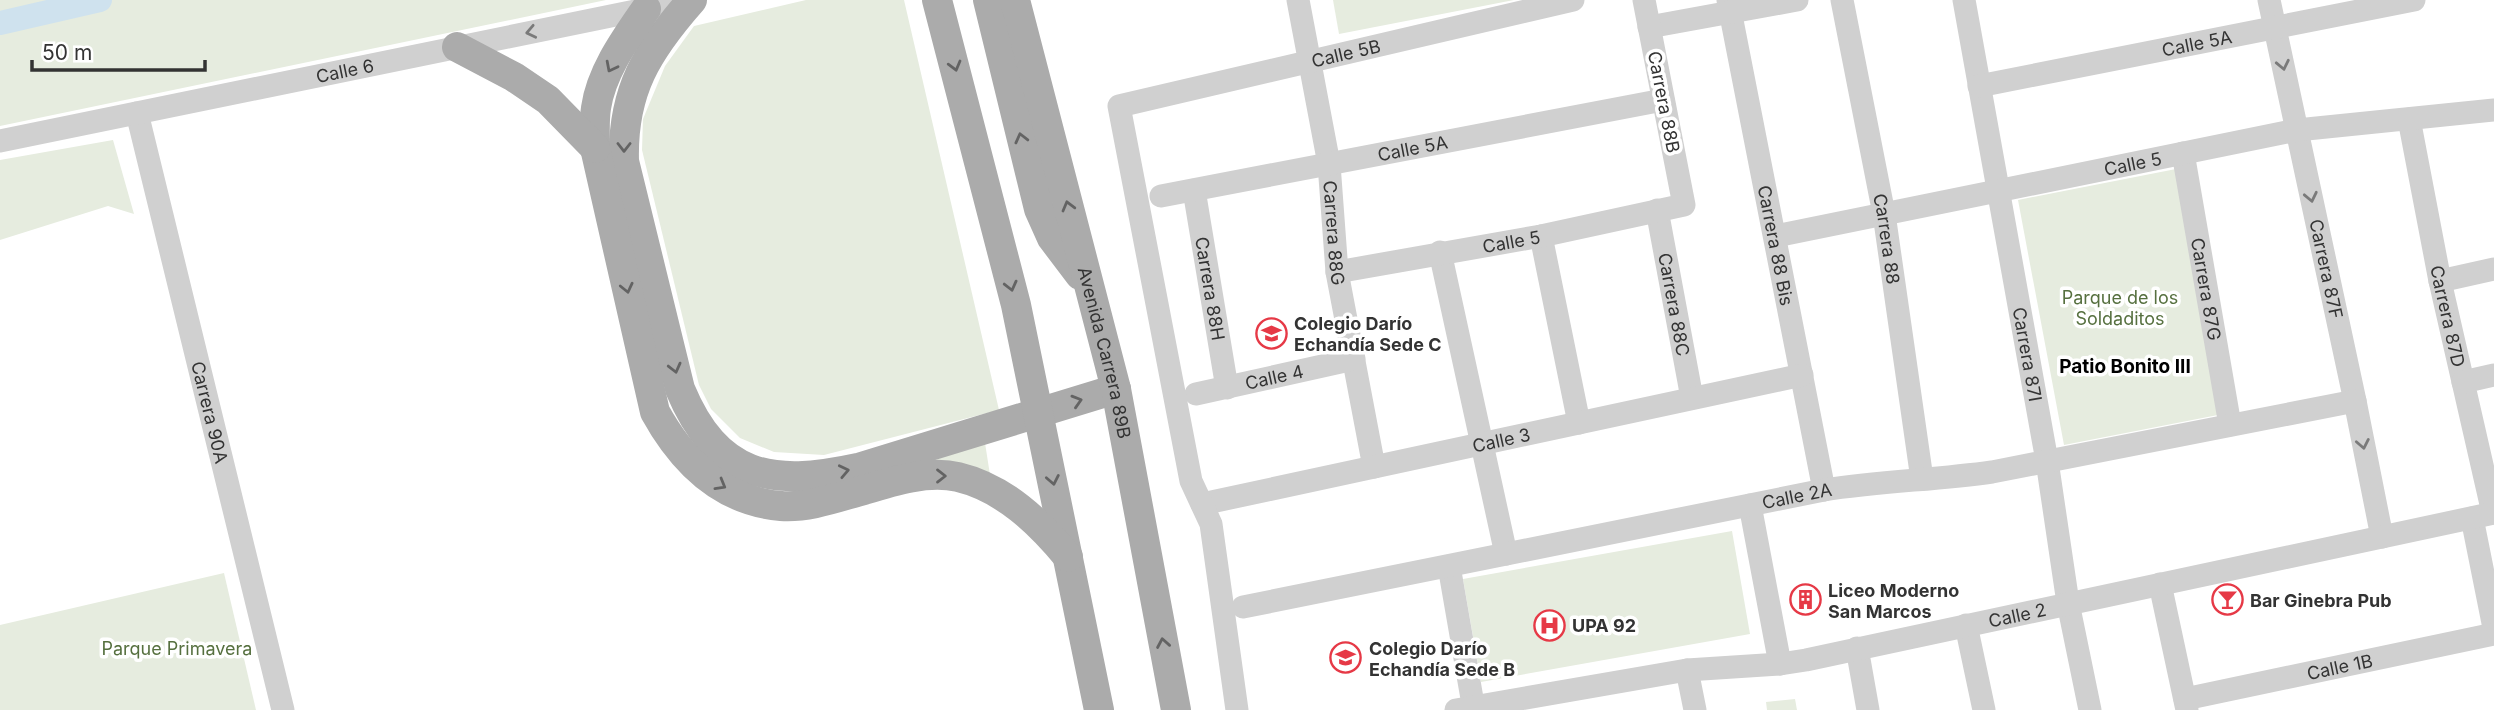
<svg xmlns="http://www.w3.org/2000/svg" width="2494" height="710" font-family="Inter,sans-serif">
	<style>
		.green { fill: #e6ecdf }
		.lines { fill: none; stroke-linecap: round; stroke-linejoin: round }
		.canal { stroke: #cfe2ee; stroke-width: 24 }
		.minor { stroke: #d0d0d0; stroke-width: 23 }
		.major { stroke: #ababab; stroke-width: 30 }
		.oneway { stroke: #7a7a7a }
		.oneway2 { stroke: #636363 }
		.labels { text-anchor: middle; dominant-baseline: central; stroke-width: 7; stroke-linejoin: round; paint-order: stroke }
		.street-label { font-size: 18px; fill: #333; stroke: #fff }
		.park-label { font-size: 18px; fill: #56703f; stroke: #fff }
		.poi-label { font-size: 18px; font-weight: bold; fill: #333; stroke: #fff; text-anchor: start }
		.neighbourhood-label { font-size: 19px; font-weight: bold; fill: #000; stroke: #fff }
	</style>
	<rect width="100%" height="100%" fill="#fff"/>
	<g class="green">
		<path d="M 0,0 L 606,0 L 0,126 Z"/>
		<path d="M 806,0 L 904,0 L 999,410 L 824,455 L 774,452 L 740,438 L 711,409 L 699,385 L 642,150 L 643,119 L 665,66 L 694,26 Z"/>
		<path d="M 1333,0 L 1514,0 L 1339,34 Z"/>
		<path d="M 113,140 L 134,214 L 108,206 L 0,240 L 0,160 Z"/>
		<path d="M 2176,169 L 2223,414 L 2064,445 L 2018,200 Z"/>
		<path d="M 985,443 L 990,475 L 921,455 Z"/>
		<path d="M 1732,531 L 1750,634 L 1481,682 L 1463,579 Z"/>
		<path d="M 224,573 L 256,710 L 0,710 L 0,625 Z"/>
		<path d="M 1795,699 L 1797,710 L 1767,710 L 1766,702 Z"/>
	</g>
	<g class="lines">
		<path class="canal" d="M 0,23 L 100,0"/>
		<g class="minor">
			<path id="s1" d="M 1298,0 L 1329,164 L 1337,272 L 1374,467"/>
			<path id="s2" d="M 1728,0 L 1824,490"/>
			<path id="s3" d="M 1842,0 L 1884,214 L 1922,479"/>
			<path id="s4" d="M 1964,0 L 2047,461 L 2068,603 L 2090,710"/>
			<path id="s5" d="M 2269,0 L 2355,401 L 2382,537"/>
			<path d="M 1649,27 L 1797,0"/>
			<path id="s6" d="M 1979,86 L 2414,0"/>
			<path id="s7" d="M 137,113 L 283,710"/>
			<path id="s8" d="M 2409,119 L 2440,281 L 2493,513"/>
			<path id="s9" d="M 0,141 L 689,0"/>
			<path id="s10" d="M 2183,153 L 2230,425"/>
			<path id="s11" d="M 1194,190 L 1227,388"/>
			<path id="s12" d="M 1161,196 L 1663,100"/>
			<path id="s13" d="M 1657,210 L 1692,398"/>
			<path d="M 1541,236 L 1579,423"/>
			<path id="s14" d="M 1776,236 L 2297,130 L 2494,110"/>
			<path d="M 1440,252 L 1506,554"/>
			<path id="s15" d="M 1337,272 L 1541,236 L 1684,205 L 1644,0"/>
			<path d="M 2440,281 L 2494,269"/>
			<path d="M 2463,382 L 2494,375"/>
			<path id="s16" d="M 1196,394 L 1354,359"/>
			<path id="s17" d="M 1202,504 L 1802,375"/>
			<path d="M 1750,505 L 1780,664"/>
			<path d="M 2472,518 L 2494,628"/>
			<path d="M 1449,566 L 1474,710"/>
			<path d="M 2160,584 L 2187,710"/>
			<path id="s18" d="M 1243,607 L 1824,490 C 1880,481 1936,480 1992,472 L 2355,401"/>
			<path d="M 1966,625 L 1984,710"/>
			<path d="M 1857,648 L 1868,710"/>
			<path d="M 1687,670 L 1695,710"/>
			<path id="s19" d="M 2185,699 L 2494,634"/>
			<path id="s20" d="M 1237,710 L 1211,524 L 1191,481 L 1119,106 L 1573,0"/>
			<path id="s21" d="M 1456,710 L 1687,670 L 1780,664 L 1806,660 L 2494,513"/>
		</g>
		<g class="major">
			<path d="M 692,0 C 647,51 622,91 624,161 L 680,389 C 717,478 771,487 858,468 L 1116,389"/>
			<path d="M 937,0 L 1016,305 L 1099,710"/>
			<path d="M 988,0 L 1039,209 L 1052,238 L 1080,275"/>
			<path id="s22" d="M 1015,0 L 1116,389 L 1176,710"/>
			<path d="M 646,9 C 626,38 601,72 596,108 C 594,121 595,135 595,148 L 655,412 C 682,461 722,501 781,506 C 809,508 838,497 864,490 C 893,481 928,470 958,477 C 1004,488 1039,522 1068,557"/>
			<path d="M 457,47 L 514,77 L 548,100 L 595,148"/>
		</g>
	</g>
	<defs><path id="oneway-chevron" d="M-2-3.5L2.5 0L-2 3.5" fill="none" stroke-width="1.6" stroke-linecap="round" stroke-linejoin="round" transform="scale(1.75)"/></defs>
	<g class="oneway">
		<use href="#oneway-chevron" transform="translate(531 32) rotate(168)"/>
		<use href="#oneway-chevron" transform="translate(2283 65) rotate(78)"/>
		<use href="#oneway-chevron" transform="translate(2311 197) rotate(78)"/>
		<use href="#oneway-chevron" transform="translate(2363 444) rotate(79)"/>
	</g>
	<g class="oneway2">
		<use href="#oneway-chevron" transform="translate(955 66) rotate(75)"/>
		<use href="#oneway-chevron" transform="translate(611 67) rotate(117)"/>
		<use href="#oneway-chevron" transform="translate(1021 138) rotate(-104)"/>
		<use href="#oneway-chevron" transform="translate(624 147) rotate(90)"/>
		<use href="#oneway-chevron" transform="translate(1068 206) rotate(-105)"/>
		<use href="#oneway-chevron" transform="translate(1011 286) rotate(76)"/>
		<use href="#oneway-chevron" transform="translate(627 288) rotate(77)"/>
		<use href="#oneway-chevron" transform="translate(675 368) rotate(76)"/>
		<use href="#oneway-chevron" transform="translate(1077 401) rotate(-17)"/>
		<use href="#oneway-chevron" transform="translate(844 471) rotate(-12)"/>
		<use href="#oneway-chevron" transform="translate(941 476)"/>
		<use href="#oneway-chevron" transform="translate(1053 480) rotate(79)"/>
		<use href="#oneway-chevron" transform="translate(721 485) rotate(30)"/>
		<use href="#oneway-chevron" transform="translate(1163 643) rotate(-100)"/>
	</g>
	<defs>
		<symbol id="school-ring" viewBox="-11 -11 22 22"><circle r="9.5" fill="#fff" stroke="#e63946" stroke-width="1.5"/><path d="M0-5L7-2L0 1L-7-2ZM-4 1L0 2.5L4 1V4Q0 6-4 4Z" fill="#e63946"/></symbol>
		<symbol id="building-ring" viewBox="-11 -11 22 22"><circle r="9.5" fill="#fff" stroke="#e63946" stroke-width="1.5"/><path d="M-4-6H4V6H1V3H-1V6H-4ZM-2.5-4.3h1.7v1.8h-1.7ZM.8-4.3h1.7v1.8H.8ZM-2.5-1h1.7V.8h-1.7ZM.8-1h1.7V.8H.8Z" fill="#e63946"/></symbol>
		<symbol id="bar-ring" viewBox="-11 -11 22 22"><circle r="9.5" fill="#fff" stroke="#e63946" stroke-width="1.5"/><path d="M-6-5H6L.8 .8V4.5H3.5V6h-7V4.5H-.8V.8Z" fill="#e63946"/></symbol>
		<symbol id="hospital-ring" viewBox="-11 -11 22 22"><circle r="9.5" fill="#fff" stroke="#e63946" stroke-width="1.5"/><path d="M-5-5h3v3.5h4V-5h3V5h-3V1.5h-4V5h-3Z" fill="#e63946"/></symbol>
	</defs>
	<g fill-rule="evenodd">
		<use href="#school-ring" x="1254" y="316" width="35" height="35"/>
		<use href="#building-ring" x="1788" y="582" width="35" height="35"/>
		<use href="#bar-ring" x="2210" y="582" width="35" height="35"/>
		<use href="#hospital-ring" x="1532" y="608" width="35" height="35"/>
		<use href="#school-ring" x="1328" y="640" width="35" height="35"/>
	</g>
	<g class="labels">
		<g class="street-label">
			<text stroke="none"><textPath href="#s6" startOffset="222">Calle 5A</textPath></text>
			<text stroke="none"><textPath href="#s20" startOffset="850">Calle 5B</textPath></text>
			<text stroke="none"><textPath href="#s9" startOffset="352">Calle 6</textPath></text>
			<text transform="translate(1664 102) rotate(79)">Carrera 88B</text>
			<text stroke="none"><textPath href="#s12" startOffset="256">Calle 5A</textPath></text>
			<text stroke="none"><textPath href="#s14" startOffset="364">Calle 5</textPath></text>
			<text stroke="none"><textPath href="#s1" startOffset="236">Carrera 88G</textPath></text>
			<text stroke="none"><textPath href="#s3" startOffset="243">Carrera 88</textPath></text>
			<text stroke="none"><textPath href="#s15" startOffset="177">Calle 5</textPath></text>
			<text stroke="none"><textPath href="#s2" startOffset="250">Carrera 88 Bis</textPath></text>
			<text stroke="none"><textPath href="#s5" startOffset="275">Carrera 87F</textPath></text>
			<text stroke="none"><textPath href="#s11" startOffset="100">Carrera 88H</textPath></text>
			<text stroke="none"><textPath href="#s10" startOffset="138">Carrera 87G</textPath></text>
			<text stroke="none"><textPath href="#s13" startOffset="96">Carrera 88C</textPath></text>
			<text stroke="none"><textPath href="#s8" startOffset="201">Carrera 87D</textPath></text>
			<text stroke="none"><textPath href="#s22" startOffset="364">Avenida Carrera 89B</textPath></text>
			<text stroke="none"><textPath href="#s4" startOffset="360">Carrera 87I</textPath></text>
			<text stroke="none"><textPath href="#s16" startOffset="80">Calle 4</textPath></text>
			<text stroke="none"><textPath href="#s7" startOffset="308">Carrera 90A</textPath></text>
			<text stroke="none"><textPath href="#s17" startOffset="306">Calle 3</textPath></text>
			<text stroke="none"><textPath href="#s18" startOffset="565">Calle 2A</textPath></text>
			<text stroke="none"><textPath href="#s21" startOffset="570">Calle 2</textPath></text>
			<text stroke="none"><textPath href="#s19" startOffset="158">Calle 1B</textPath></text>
		</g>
		<g class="park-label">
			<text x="2120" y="297">Parque de los<tspan x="2120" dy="21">Soldaditos</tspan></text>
			<text x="177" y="648">Parque Primavera</text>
		</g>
		<g class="poi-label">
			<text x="1294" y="323">Colegio Darío<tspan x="1294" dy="21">Echandía Sede C</tspan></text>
			<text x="1828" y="590">Liceo Moderno<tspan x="1828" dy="21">San Marcos</tspan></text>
			<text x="2250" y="600">Bar Ginebra Pub</text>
			<text x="1572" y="625">UPA 92</text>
			<text x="1369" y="648">Colegio Darío<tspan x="1369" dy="21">Echandía Sede B</tspan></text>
		</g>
		<g class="neighbourhood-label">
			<text x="2125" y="366">Patio Bonito III</text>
		</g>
	</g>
	<path d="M32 60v10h173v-10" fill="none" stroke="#333333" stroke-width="3.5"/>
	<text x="42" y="60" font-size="21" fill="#333333" stroke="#ffffff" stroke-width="5" paint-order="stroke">50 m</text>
</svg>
